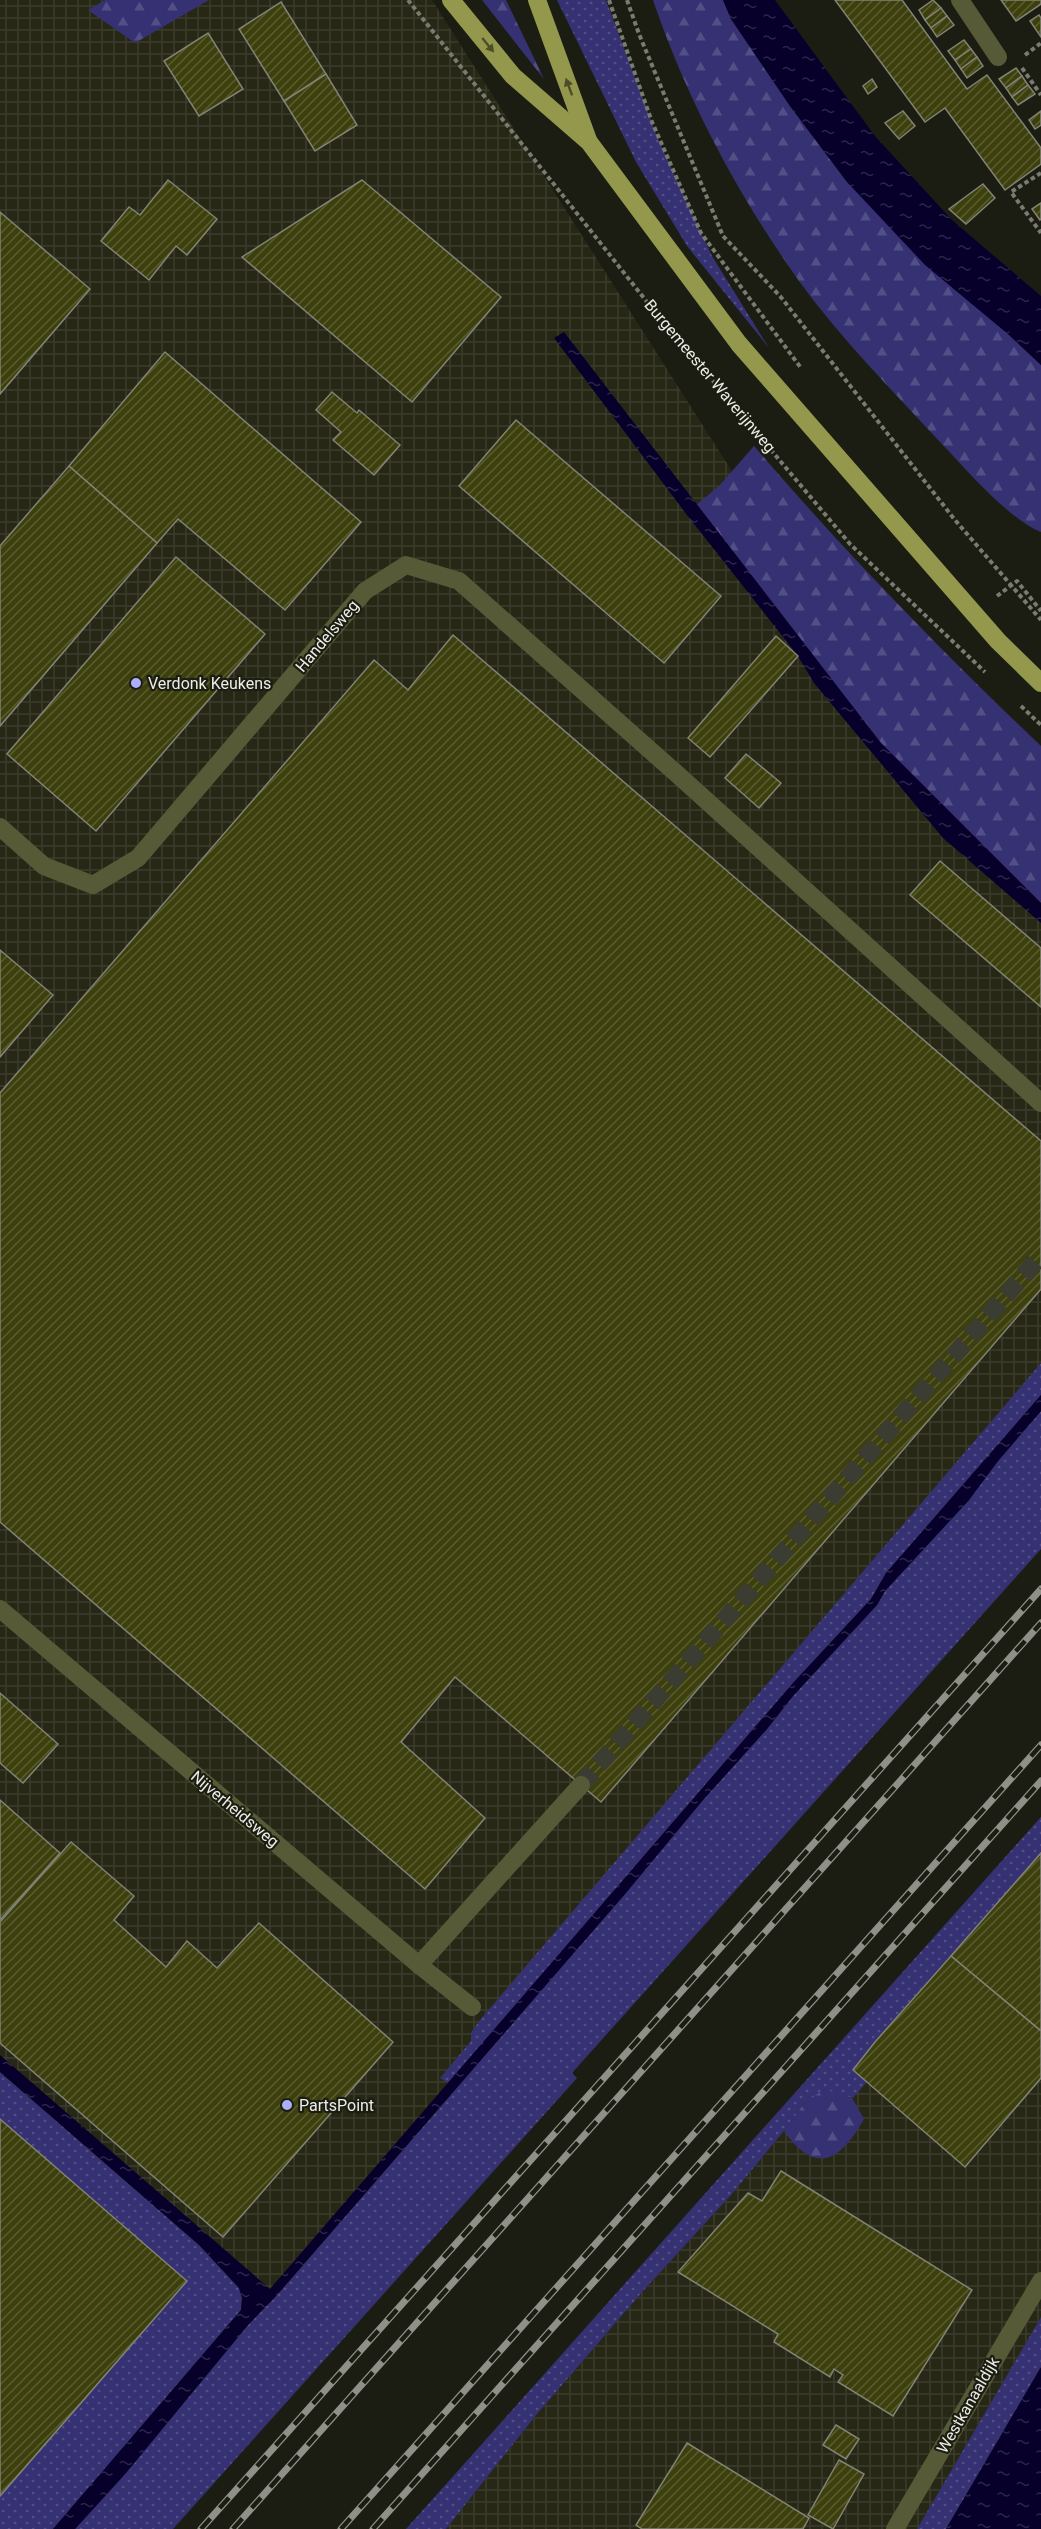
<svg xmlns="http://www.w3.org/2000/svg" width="1041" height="2529" font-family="Roboto,sans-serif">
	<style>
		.industrial { fill: url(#industrial-grid) }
		.grass { fill: url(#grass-dots) }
		.forest { fill: url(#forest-firs) }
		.water { fill: url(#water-ripples) }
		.building { fill: url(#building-hatch); stroke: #818375; stroke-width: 1.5 }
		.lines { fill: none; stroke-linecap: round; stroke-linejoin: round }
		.minor-tunnel { stroke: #3b3c32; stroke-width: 18; stroke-dasharray: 18 9; stroke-linecap: butt }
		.path { stroke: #797a70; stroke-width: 4; stroke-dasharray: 4.5 3; stroke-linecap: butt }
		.minor { stroke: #575a37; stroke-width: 18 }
		.major { stroke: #93984c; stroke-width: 18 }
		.rail-casing { stroke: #8f9087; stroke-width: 7 }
		.rail { stroke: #1c1d12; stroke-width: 4.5; stroke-dasharray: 14; stroke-linecap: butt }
		.oneway { fill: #4c4e29 }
		.poi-dot { fill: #acaffb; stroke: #1c1d12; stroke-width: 2 }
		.labels { text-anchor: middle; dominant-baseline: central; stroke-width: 4.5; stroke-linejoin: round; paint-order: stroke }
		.street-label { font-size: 16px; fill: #ecede5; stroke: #1c1d12 }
		.poi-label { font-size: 16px; fill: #ecede5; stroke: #1c1d12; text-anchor: start }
	</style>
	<defs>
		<pattern id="industrial-grid" width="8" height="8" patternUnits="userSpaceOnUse" patternTransform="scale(1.5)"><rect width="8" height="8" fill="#262715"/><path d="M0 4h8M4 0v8" fill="none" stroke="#3b3c2c"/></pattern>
		<pattern id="grass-dots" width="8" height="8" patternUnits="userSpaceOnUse" patternTransform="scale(1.5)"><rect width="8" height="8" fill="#353172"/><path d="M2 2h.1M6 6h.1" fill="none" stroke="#524f86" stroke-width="1.8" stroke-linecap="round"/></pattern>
		<pattern id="forest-firs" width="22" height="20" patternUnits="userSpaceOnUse" patternTransform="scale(1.5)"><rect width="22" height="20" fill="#353172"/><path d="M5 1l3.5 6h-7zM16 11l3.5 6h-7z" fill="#524f86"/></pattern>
		<pattern id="water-ripples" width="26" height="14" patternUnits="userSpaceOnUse" patternTransform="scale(1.5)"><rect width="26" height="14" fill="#07002b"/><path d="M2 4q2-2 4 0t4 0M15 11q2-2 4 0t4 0" fill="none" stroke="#2b264a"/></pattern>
		<pattern id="building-hatch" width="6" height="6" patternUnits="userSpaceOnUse" patternTransform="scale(1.5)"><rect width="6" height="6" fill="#3d400d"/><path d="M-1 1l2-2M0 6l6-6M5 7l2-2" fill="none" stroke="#595c30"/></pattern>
	</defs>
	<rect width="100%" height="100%" fill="#1c1d12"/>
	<g class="industrial">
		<path d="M 0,0 L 432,0 L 784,553 L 1041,845 L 1041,1395 L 871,1599 L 793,1683 L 270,2289 L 241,2310 L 53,2529 L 0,2529 Z"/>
		<path d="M 1041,1817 L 1041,2317 L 917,2529 L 446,2529 L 537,2414 L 644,2290 L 731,2195 L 784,2131 L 804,2104 Z"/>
	</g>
	<g class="grass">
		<path d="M 557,0 L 606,0 L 658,139 L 712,256 L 769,348 L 687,246 L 636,162 Z"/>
		<path d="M 1041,1363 L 1041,1395 L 886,1573 L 871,1599 L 793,1683 L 448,2083 L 440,2078 L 471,2041 L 471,2033 L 479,2021 Z"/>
		<path d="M 1041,1411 L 1041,1549 L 572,2073 L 577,2078 L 173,2529 L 75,2529 L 126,2473 L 248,2325 L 277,2295 L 625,1894 L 703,1800 L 767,1729 L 793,1696 L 877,1605 L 885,1591 L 969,1500 L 998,1461 Z"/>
		<path d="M 1041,1817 L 1041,1853 L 875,2041 L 890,2055 L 853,2098 L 824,2090 L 804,2104 L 784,2131 L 731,2195 L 644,2290 L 537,2414 L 446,2529 L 406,2529 Z"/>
		<path d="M 0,2072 L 199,2245 L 239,2288 L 242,2298 L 241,2310 L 53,2529 L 0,2529 L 0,2496 L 187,2281 L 0,2119 Z"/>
		<path d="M 1041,2317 L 1041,2367 L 946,2529 L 917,2529 Z"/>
	</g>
	<g class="forest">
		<path d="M 105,0 L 209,0 L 135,43 L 88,10 Z"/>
		<path d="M 482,0 L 506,0 L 544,79 Z"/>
		<path d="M 653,0 L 723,0 L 731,19 L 790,106 L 847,182 L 1041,365 L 1041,532 C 1006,517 967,470 940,442 C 892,390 841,339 799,281 C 738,195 687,100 653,0 Z"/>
		<path d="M 754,446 C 845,552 940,650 1041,746 L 1041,903 L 881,743 L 696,505 L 719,486 Z"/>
		<path d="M 824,2089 L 852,2098 L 864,2119 C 841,2160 816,2177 784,2131 L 804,2104 Z"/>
	</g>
	<g class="water">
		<path d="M 723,0 L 775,0 L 875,136 L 952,220 L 1041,296 L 1041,365 L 1009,335 L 925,265 L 847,182 L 790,106 L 731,19 Z"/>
		<path d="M 564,332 L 881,743 L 1041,903 L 1041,923 L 943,838 L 814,683 L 798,656 L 687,515 L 554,338 Z"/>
		<path d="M 1041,1395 L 1041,1411 L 998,1461 L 969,1500 L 885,1591 L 877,1605 L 793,1696 L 767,1729 L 703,1800 L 625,1894 L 277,2295 L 248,2325 L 126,2473 L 75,2529 L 53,2529 L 241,2310 L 242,2298 L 239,2288 L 199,2245 L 0,2072 L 0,2055 L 270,2289 L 793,1683 L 871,1599 L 886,1573 Z"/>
		<path d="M 1041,2367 L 1041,2529 L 946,2529 Z"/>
	</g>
	<g class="building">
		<path d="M 835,0 L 902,0 L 967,89 L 987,75 L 1041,148 L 1041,164 L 1005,190 L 945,108 L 925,122 Z"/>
		<path d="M 933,0 L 941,8 L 925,20 L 919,10 Z"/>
		<path d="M 1001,0 L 1041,0 L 1041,4 L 1016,21 Z"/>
		<path d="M 281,2 L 326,74 L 284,101 L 239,29 Z"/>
		<path d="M 941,8 L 947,16 L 931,28 L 925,20 Z"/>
		<path d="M 1039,15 L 1041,18 L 1041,37 L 1030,21 Z"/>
		<path d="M 947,16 L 954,25 L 937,37 L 931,28 Z"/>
		<path d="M 208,33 L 243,89 L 199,116 L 164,61 Z"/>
		<path d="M 964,40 L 971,49 L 955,60 L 948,51 Z"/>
		<path d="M 971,49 L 977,57 L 961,69 L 955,60 Z"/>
		<path d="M 977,57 L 983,66 L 967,78 L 961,69 Z"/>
		<path d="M 1016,68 L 1022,76 L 1006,88 L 999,79 Z"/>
		<path d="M 326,74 L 357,125 L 315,151 L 284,101 Z"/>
		<path d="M 1022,76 L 1028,85 L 1012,97 L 1006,88 Z"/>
		<path d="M 872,79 L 877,87 L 868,94 L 863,86 Z"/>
		<path d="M 1028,85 L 1035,94 L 1018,105 L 1012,97 Z"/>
		<path d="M 903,111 L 915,126 L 899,139 L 885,123 Z"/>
		<path d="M 1041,111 L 1041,125 L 1035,129 L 1029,120 Z"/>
		<path d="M 168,180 L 217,219 L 187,255 L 176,246 L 149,280 L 101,241 L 129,207 L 140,215 Z"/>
		<path d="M 362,180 L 501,297 L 412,402 L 242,257 Z"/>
		<path d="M 983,184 L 995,198 L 966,224 L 949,209 Z"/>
		<path d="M 1041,203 L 1041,219 L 1040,220 L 1032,209 Z"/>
		<path d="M 0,212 L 90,289 L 0,394 Z"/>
		<path d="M 165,352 L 361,522 L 285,610 L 178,519 L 157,543 L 69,466 Z"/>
		<path d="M 332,392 L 357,413 L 359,410 L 400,445 L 374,475 L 333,440 L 341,432 L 316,410 Z"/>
		<path d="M 516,420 L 721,596 L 664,663 L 459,486 Z"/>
		<path d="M 69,466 L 157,543 L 0,726 L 0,546 Z"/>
		<path d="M 176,557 L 265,634 L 96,831 L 7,754 Z"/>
		<path d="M 453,635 L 1041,1141 L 1041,1289 L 601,1802 L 455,1677 L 401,1742 L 485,1818 L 425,1889 L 0,1522 L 0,1093 L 374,660 L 408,690 Z"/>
		<path d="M 776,636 L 798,656 L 710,757 L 688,738 Z"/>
		<path d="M 746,754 L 781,783 L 759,808 L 725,778 Z"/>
		<path d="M 940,861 L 1041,948 L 1041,1007 L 910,895 Z"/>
		<path d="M 0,950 L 53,995 L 0,1057 Z"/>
		<path d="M 0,1693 L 58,1744 L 23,1783 L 0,1763 Z"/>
		<path d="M 0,1800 L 60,1853 L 0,1920 Z"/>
		<path d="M 71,1842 L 134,1896 L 114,1920 L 166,1967 L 187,1941 L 217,1968 L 259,1923 L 393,2042 L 223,2237 L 0,2043 L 0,1922 Z"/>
		<path d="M 1041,1853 L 1041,2031 L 951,1956 Z"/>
		<path d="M 951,1956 L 1041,2031 L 1041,2078 L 965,2167 L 853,2070 L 875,2042 Z"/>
		<path d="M 0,2119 L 187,2281 L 0,2496 Z"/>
		<path d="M 781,2171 L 972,2290 L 893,2416 L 838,2382 L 843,2375 L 834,2369 L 830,2377 L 774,2342 L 778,2334 L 678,2272 L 748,2193 L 762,2201 Z"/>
		<path d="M 836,2425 L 859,2439 L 846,2459 L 823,2445 Z"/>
		<path d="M 687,2443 L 809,2518 L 803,2529 L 642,2529 L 636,2525 Z"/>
		<path d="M 839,2460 L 864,2474 L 833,2529 L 808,2515 Z"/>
	</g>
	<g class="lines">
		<path class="minor-tunnel" d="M 581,1785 L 1041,1255"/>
		<g class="path">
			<path d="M 408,0 L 655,312 L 850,544 L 985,672"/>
			<path d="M 609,0 L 652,122 L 701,233 L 801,368"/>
			<path d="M 627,0 L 639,34 L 723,236 L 780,296 L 955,520 L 1041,620"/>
			<path d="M 1025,55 L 1041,43"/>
			<path d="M 1022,68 L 1041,95"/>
			<path d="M 1041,173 L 1011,192 L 1041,233"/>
			<path d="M 997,596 L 1017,581 L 1041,611"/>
			<path d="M 1021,706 L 1041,725"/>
		</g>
		<g class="minor">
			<path d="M 960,0 L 998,57"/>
			<path d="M 0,827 L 44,866 L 93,885 L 138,858 L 365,591 L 406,565 L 459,581 L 677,774 L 1041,1103"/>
			<path d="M 0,1609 L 419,1965 L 472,2007"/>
			<path d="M 419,1965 L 581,1785"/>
			<path d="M 895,2529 L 1041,2281"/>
		</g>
		<g class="major">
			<path d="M 451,0 L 513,76 L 589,142 L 739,344 L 998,641 L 1041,683"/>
			<path d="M 537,0 L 588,140"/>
		</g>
		<defs>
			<g id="rail">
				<path d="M 201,2529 L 1041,1589"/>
				<path d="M 233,2529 L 1041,1623"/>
				<path d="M 341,2529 L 1041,1745"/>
				<path d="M 373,2529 L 1041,1781"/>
			</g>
		</defs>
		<use href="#rail" class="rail-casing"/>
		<use href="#rail" class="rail"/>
	</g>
	<defs><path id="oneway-solid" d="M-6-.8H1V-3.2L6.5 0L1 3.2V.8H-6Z" transform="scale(1.5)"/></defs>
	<g class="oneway">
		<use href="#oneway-solid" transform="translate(488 45) rotate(51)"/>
		<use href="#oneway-solid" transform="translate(569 87) rotate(-110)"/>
	</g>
	<g class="poi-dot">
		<circle cx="136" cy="683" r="6"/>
		<circle cx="287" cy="2105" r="6"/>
	</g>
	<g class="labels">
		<g class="street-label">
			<text transform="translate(710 376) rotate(50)">Burgemeester Waverijnweg</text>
			<text transform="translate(327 636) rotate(-50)">Handelsweg</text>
			<text transform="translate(235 1809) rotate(40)">Nijverheidsweg</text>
			<text transform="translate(968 2405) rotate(-60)">Westkanaaldijk</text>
		</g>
		<g class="poi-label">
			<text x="148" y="683">Verdonk Keukens</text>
			<text x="299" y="2105">PartsPoint</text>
		</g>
	</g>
</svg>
